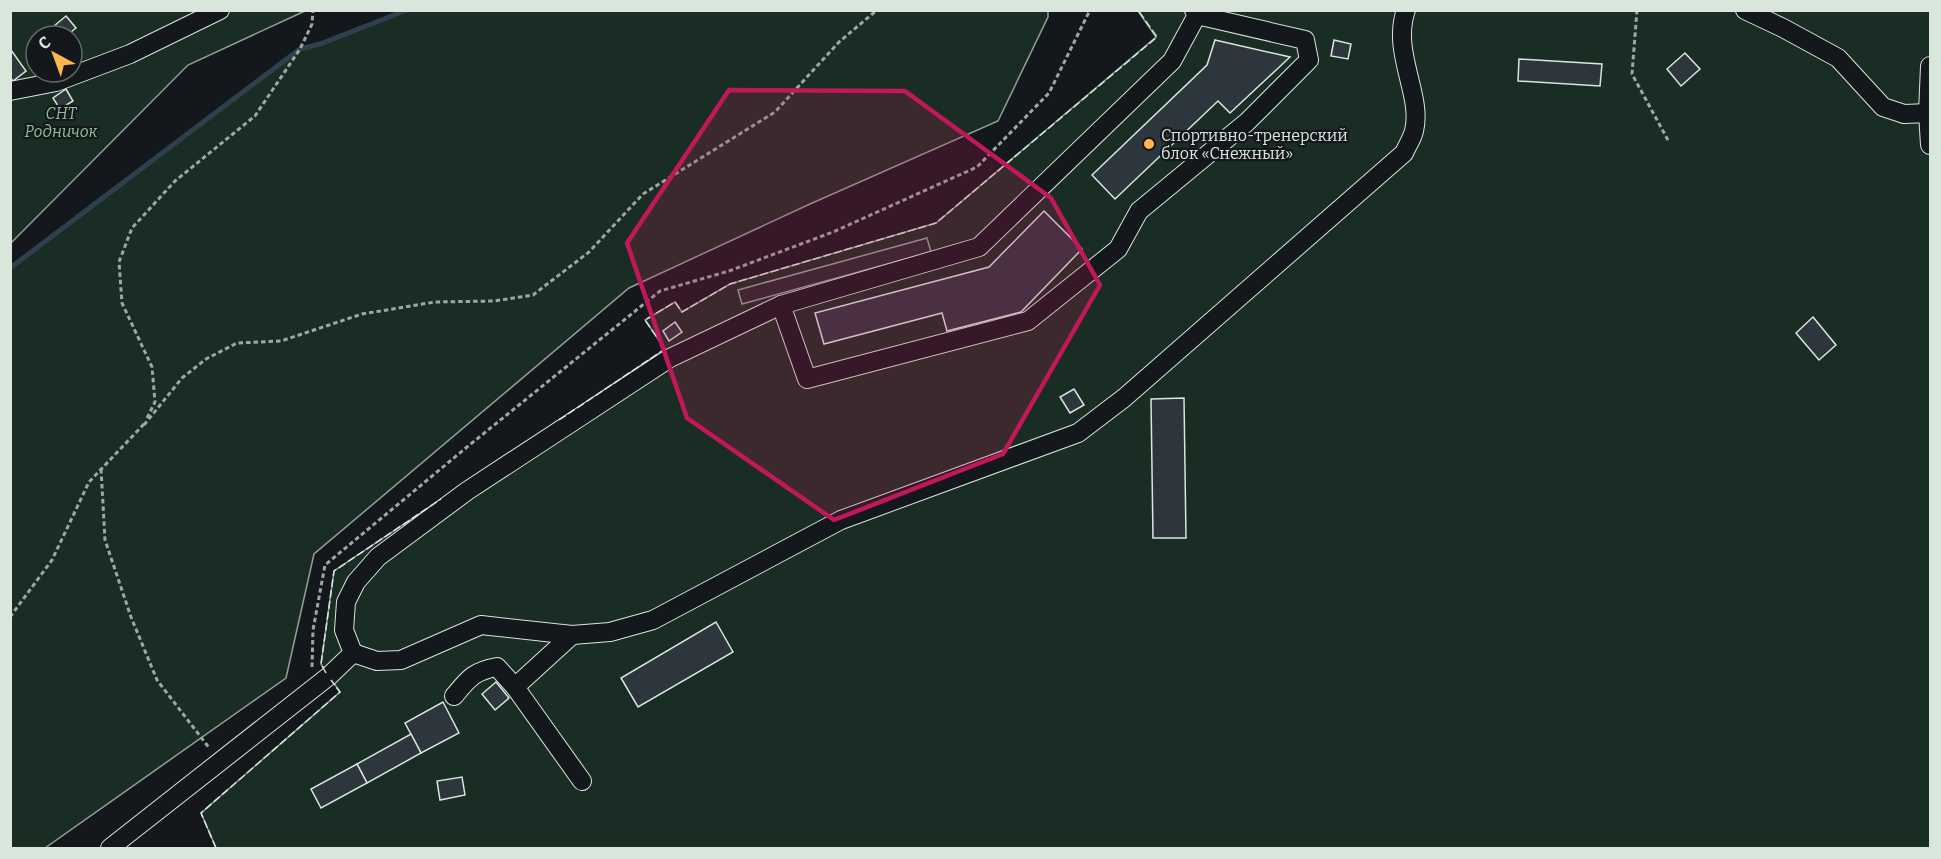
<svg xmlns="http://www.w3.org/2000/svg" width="1941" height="859" font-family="Bitter,serif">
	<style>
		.green { fill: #1a2d24; stroke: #939e99; stroke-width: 1.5; fill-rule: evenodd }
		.parking { fill: #24282b; stroke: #939e99; stroke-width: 1.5 }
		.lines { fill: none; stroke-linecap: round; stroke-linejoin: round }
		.stream { stroke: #2f3f4d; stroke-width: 5 }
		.building { fill: #2c363c; stroke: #d8e6dc; stroke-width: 1.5 }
		.minor-casing { stroke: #d8e6dc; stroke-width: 20 }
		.path { stroke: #9da8a2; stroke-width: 3; stroke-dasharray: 4.5 3; stroke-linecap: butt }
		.minor { stroke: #14181c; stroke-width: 18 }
		.fence { stroke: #d8e6dc; stroke-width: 1.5; stroke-dasharray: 8 3; stroke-linecap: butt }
		.marked { fill: #c2185b; fill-opacity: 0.2; stroke: #c2185b; stroke-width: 4.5; stroke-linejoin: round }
		.poi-dot { fill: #ffb74d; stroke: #14181c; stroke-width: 2 }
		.labels { text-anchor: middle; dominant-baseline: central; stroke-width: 4.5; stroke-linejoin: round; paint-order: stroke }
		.park-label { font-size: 16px; font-style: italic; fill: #8ac095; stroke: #14181c }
		.poi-label { font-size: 16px; fill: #d8e6dc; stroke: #14181c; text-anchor: start }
	</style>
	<rect width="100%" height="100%" fill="#14181c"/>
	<g class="green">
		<path d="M 11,11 L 305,11 L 188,65 L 11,243 ZM 36,36 L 72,36 L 72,72 L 36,72 Z"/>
		<path d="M 407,11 L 1048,11 L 1048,17 L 998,121 L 810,204 L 629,288 L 314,554 L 286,678 L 45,848 L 11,848 L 11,268 L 300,49 L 320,44 Z"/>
		<path d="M 1138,11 L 1930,11 L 1930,848 L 216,848 L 201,813 L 340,692 L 321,664 L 334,571 L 665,349 L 645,320 L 675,302 L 682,312 L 730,284 L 936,223 L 1156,37 Z"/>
	</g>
	<path class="parking" d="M 927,238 L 931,252 L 742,304 L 738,290 Z"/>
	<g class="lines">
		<path class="stream" d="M 10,268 L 300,49 L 320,44 L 407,10"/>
	</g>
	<g class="building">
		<path d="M 66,16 L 76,28 L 66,36 L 62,36 L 54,26 Z"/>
		<path d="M 1215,40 L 1290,57 L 1230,113 L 1218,101 L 1115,199 L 1092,175 L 1207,65 Z"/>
		<path d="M 1334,40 L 1351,44 L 1348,59 L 1331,56 Z"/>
		<path d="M 11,50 L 26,71 L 13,81 L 10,77 Z"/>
		<path d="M 1685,53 L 1700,69 L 1681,86 L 1667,69 Z"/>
		<path d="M 1519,59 L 1602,64 L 1600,86 L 1518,81 Z"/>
		<path d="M 66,89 L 73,101 L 60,109 L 53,98 Z"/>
		<path d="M 1044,211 L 1082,249 L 1021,312 L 947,331 L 942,313 L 824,344 L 815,313 L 989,267 Z"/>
		<path d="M 1813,317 L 1836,345 L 1819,360 L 1796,333 Z"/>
		<path d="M 675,322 L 682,332 L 669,341 L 663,331 Z"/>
		<path d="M 1074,389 L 1084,405 L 1070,413 L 1060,397 Z"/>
		<path d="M 1184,398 L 1186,538 L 1153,538 L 1151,399 Z"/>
		<path d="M 716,622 L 733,652 L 638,707 L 621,678 Z"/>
		<path d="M 496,682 L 509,698 L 495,710 L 482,694 Z"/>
		<path d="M 443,702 L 459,733 L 421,753 L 405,723 Z"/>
		<path d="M 411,734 L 421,753 L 367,783 L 357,764 Z"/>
		<path d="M 357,764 L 367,783 L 321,808 L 311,789 Z"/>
		<path d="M 462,777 L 465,795 L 440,800 L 437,781 Z"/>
	</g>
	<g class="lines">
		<defs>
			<g id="minor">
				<path d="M 1745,10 L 1783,28 L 1838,58 L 1883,107 L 1904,114 L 1928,113"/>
				<path d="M 1930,66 L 1928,113 L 1930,145"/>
				<path d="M 10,91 L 56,82 L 130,54 L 220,10"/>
				<path d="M 781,305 L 807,379 L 1028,321 L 1118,249 L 1139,211 L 1247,122 L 1309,60 L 1305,40 L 1197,15"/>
				<path d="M 353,653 L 377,661 L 401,660 L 481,625 L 572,635 L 610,632 L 653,620 L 841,520 L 1078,433 L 1124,398 L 1404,153 C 1407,146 1412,139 1414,131 C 1423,95 1391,52 1406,10"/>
				<path d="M 515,687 L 582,781"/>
				<path d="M 454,696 C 469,678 474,671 497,667 L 515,687 L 572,635"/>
				<path d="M 110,848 L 329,676 L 353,653 L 344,630 L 346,602 L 356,582 L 378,557 L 467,491 L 670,358 L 781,305 L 979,247 L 1172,61 L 1197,15 L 1194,10"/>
			</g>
		</defs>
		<use href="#minor" class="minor-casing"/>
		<g class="path">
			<path d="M 1637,10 L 1632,74 L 1669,142"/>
			<path d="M 147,418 L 155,402 L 152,367 L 122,303 L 119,262 L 132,228 L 175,181 L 255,116 L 300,49 L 312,24 L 313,10"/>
			<path d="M 144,425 L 182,378 L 206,359 L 237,343 L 281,341 L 362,314 L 435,302 L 494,301 L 533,295 L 589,252 L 643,194 L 775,112 L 839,42 L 877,10"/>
			<path d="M 101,469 L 105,540 L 131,617 L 157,680 L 210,749"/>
			<path d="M 10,617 L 52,560 L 89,482 L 144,424"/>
			<path d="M 312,667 L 313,630 L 325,565 L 467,447 L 660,291 L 729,271 L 833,232 L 977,167 L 1049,93 L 1090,10"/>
		</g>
		<use href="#minor" class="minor"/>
		<g class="fence">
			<path d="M 559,420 L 665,349 L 645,320 L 675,302 L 682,312 L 730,284 L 936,223 L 1157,37 L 1138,10"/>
			<path d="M 326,673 L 321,664 L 334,571 L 441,499"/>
			<path d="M 216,848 L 201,813 L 340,692 L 331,680"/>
		</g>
	</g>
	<path class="marked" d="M 729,90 L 905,91 L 1051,198 L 1100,285 L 1003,454 L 834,520 L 687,418 L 627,243 Z"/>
	<circle class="poi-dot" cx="1149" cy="144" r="6"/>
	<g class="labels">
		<g class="park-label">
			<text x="61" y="113">СНТ<tspan x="61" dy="18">Родничок</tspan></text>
		</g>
		<g class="poi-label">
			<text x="1161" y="135">Спортивно-тренерский<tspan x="1161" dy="18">блок «Снежный»</tspan></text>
		</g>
	</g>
	<rect width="1941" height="859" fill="none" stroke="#d8e6dc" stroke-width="24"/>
	<g transform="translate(54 54) rotate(319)"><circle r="28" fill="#14181c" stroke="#626a69" stroke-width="1.5"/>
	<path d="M0-4.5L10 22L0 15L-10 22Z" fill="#ffb74d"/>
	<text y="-9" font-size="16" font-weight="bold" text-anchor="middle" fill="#d8e6dc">С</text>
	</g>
</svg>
